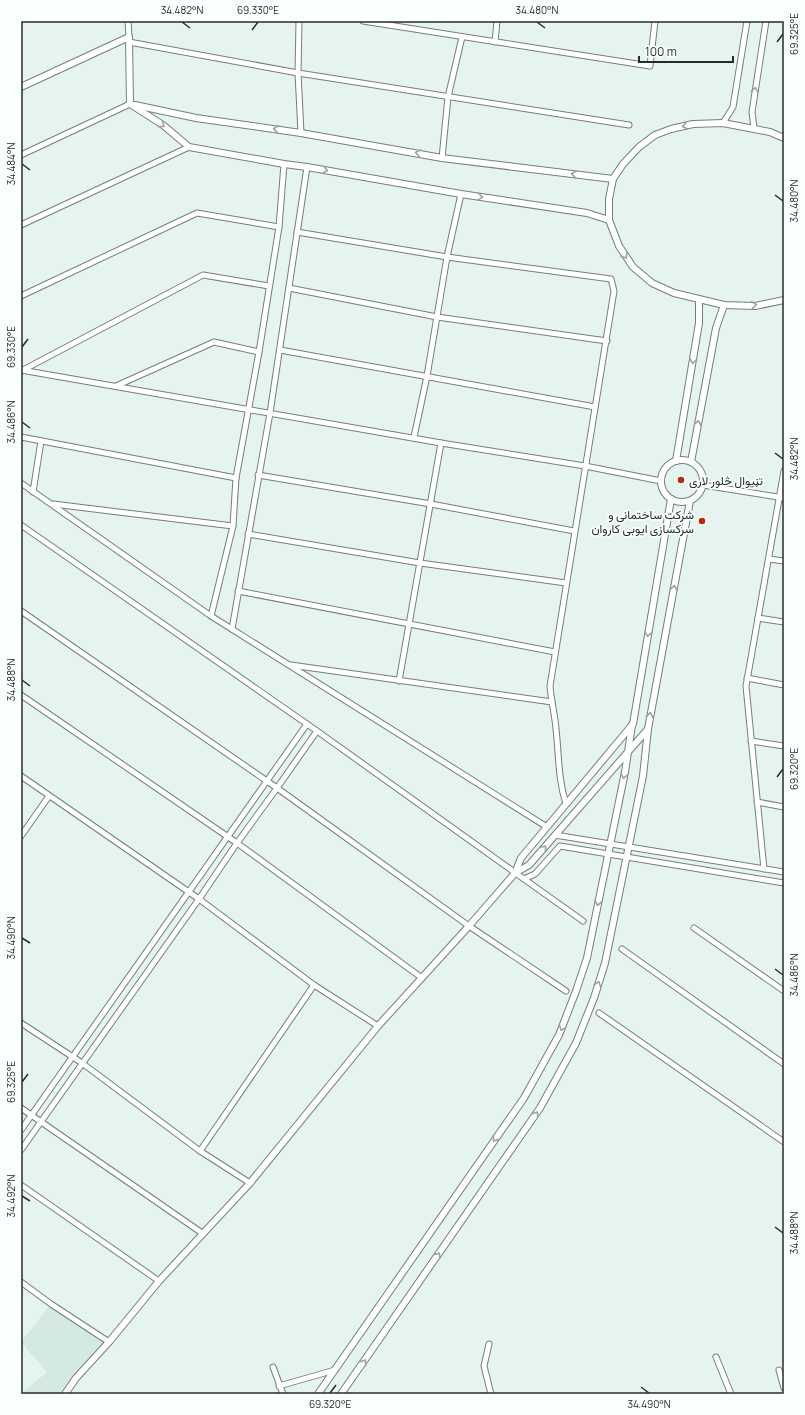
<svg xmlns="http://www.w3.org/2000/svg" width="805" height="1415" font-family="Manrope,Vazirmatn,sans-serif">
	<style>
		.built { fill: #d3e9e1 }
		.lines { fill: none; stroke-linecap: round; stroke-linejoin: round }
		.minor-casing { stroke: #737f7b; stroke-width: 7 }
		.tertiary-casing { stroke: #737f7b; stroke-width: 8 }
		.minor { stroke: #fff; stroke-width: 5 }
		.tertiary { stroke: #fff; stroke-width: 6 }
		.oneway { stroke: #9ea09f }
		.ticks { fill: none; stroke: #272c2a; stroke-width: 1.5 }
		.poi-dot { fill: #b62b02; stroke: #f9fffd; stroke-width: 1.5 }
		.labels { text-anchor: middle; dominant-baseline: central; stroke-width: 3.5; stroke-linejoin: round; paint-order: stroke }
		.poi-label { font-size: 12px; fill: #272c2a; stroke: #f9fffd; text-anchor: start }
		.neatline { fill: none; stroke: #272c2a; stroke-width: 1.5 }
		.ticks-label { font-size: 10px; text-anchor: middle; fill: #272c2a }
	</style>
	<rect width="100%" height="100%" fill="#e6f4ef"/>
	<path class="built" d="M 51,1304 L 109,1342 L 65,1394 L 21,1394 L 47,1372 L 21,1342 Z"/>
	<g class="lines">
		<defs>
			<g id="minor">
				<path d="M 128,21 L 129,37"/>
				<path d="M 299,21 L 298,73 L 301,133"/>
				<path d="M 363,21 L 650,66 L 655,21"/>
				<path d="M 129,42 L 298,73 L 629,125"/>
				<path d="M 495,42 L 497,21"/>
				<path d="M 723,123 L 733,107 L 747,21"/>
				<path d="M 754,128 L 752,112 L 766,21"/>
				<path d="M 21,155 L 130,104"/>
				<path d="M 442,158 L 448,97 L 462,37"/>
				<path d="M 21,225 L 189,147"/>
				<path d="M 297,232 L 447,257 L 611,279 L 614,291 L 550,686 C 551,700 555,715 556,729 C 559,755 558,779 566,804"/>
				<path d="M 289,288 L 437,317 L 607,341"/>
				<path d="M 21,296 L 197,213 L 279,227"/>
				<path d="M 280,350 L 595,407"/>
				<path d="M 21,370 L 441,443 L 585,466 L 661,481"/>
				<path d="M 23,370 L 203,275 L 269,286"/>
				<path d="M 116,386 L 214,342 L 259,352"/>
				<path d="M 21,437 L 236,478"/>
				<path d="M 414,437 L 427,376 L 447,257 L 461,194"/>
				<path d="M 258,475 L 431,504 L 574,531"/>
				<path d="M 21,483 L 211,616 L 547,827"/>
				<path d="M 703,485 L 784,498"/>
				<path d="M 33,492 L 41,441"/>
				<path d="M 53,504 L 233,526"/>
				<path d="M 21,525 L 317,731 L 524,879 L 535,874 L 560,846 L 784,883"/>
				<path d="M 248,534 L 420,563 L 566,583"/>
				<path d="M 769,559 L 784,561"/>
				<path d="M 238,591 L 555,652"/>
				<path d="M 21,611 L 277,788 L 469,926 L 566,991"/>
				<path d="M 211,616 L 233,526 L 236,478 L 259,352 L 279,227 L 284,164"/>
				<path d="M 758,618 L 784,622"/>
				<path d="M 232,629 L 270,413 L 307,167"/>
				<path d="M 291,665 L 552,702"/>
				<path d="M 747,678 L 784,685"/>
				<path d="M 399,681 L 441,443"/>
				<path d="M 21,695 L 237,843 L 422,978"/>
				<path d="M 751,741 L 784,746"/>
				<path d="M 21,776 L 199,899 L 314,985 L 378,1026"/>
				<path d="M 757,802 L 784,807"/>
				<path d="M 555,835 L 784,872"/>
				<path d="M 21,836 L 49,796"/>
				<path d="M 764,869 L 746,686 L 784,471"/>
				<path d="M 524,879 L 583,921"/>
				<path d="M 694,928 L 784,991"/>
				<path d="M 622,949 L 784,1064"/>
				<path d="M 599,1013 L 784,1142"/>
				<path d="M 21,1023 L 82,1063 L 200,1151 L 250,1183"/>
				<path d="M 21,1108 L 202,1233"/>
				<path d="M 21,1130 L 307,724"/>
				<path d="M 21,1150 L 199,899 L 237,843 L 277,788 L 317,731"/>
				<path d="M 200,1151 L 314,985"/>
				<path d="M 21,1185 L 159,1281"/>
				<path d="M 21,1282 L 51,1304 L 109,1342"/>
				<path d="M 489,1344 L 484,1366 L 491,1394"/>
				<path d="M 716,1357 L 731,1394"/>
				<path d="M 273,1367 L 283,1394"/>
				<path d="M 779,1370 L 784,1388"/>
				<path d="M 279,1386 L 335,1370"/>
			</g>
			<g id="tertiary">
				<path d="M 21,87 L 129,37 L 130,104"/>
				<path d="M 130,104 L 163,125 L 189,147 L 284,164 L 307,167 L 461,194 L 587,213 L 609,220"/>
				<path d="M 135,105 L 196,118 L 301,133 L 442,158 L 613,179"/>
				<path d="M 784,138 L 770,132 L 723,123 L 693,124 L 671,129 L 655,135 L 639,147 L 623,164 L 613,179 L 609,199 L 609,220 L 619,246 L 633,267 L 652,283 L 674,293 L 724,305 L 755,306 L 784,300"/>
				<circle cx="682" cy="481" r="21"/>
				<path d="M 676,461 L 699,323 L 699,300"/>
				<path d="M 691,462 L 716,328 L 724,305"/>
				<path d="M 515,873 L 529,865 L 648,729 L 690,501"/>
				<path d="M 65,1394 L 76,1378 L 109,1342 L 159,1281 L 250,1183 L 378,1026 L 469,926 L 515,873 L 521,858 L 633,724 L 671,499"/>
				<path d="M 318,1394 L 524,1098 L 559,1035 L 576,991 L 587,958 L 625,772 L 632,725"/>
				<path d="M 341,1394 L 540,1108 L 576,1043 L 594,998 L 605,963 L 643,776 L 648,729"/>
			</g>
		</defs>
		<use href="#minor" class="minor-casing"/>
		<use href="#tertiary" class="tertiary-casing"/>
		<use href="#minor" class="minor"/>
		<use href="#tertiary" class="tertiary"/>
	</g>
	<defs><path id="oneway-chevron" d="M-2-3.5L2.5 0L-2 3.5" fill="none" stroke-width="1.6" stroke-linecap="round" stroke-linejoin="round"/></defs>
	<g class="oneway">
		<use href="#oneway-chevron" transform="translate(755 90) rotate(-81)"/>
		<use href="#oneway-chevron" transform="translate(162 125) rotate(36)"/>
		<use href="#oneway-chevron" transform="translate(685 126) rotate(168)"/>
		<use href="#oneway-chevron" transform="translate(276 129) rotate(-172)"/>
		<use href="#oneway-chevron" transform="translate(418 153) rotate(-170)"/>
		<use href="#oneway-chevron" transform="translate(325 170) rotate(10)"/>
		<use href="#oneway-chevron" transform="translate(574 174) rotate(-173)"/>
		<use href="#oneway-chevron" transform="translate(480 197) rotate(9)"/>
		<use href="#oneway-chevron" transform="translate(625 256) rotate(58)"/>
		<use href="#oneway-chevron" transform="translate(754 305) rotate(-5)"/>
		<use href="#oneway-chevron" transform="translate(693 361) rotate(99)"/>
		<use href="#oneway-chevron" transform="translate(698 423) rotate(-79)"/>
		<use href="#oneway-chevron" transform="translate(674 588) rotate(-80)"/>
		<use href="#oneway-chevron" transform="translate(648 634) rotate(100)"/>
		<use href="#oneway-chevron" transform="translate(650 715) rotate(-80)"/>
		<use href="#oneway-chevron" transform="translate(624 776) rotate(101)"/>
		<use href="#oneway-chevron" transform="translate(544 848) rotate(-49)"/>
		<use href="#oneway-chevron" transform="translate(598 903) rotate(102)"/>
		<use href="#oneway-chevron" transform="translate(598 984) rotate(-72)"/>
		<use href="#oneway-chevron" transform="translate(562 1028) rotate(111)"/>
		<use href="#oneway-chevron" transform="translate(536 1114) rotate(-55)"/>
		<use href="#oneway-chevron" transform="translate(495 1139) rotate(125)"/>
		<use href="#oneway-chevron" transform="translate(438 1255) rotate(-55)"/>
		<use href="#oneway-chevron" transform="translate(364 1362) rotate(-55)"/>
	</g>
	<path class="ticks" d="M 182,22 L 190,28M 537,22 L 545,28M 252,30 L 258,22M 777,42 L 783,34M 22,164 L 30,170M 775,195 L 783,201M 22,347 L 28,339M 22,422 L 30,428M 775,453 L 783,459M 22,680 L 30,686M 777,777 L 783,769M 22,938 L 30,943M 775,969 L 783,975M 22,1082 L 28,1074M 22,1196 L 30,1201M 775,1227 L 783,1233M 641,1387 L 649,1393M 330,1393 L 336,1385"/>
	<g class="poi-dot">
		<circle cx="681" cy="480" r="4"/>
		<circle cx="702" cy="521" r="4"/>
	</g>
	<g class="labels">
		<g class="poi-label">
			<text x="689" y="480">تڼیوال څلور لاری</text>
			<text x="694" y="514" text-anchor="end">شرکت ساختمانی و<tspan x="694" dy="14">سرکسازی ایوبی کاروان</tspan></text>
		</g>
	</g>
	<rect width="805" height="1415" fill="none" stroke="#f9fffd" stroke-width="44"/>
	<path d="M639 56v6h94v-6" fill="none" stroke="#272c2a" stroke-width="2"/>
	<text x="645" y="56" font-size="12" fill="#272c2a" stroke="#f9fffd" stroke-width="3" paint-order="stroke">100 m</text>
	<rect x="22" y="22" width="761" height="1371" class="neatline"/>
	<g class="ticks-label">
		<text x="182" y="14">34.482°N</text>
		<text x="258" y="14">69.330°E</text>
		<text x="537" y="14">34.480°N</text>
		<text transform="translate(794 34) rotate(-90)" y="4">69.325°E</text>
		<text transform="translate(11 164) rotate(-90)" y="4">34.484°N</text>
		<text transform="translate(794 201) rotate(-90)" y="4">34.480°N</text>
		<text transform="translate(11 347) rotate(-90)" y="4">69.330°E</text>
		<text transform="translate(11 422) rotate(-90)" y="4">34.486°N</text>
		<text transform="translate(794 459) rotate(-90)" y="4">34.482°N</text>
		<text transform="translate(11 680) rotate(-90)" y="4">34.488°N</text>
		<text transform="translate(794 769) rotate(-90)" y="4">69.320°E</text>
		<text transform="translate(11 938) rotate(-90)" y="4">34.490°N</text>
		<text transform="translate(794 975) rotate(-90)" y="4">34.486°N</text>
		<text transform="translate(11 1082) rotate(-90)" y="4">69.325°E</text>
		<text transform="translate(11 1196) rotate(-90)" y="4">34.492°N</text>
		<text transform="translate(794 1233) rotate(-90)" y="4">34.488°N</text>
		<text x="330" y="1408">69.320°E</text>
		<text x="649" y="1408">34.490°N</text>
	</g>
</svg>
